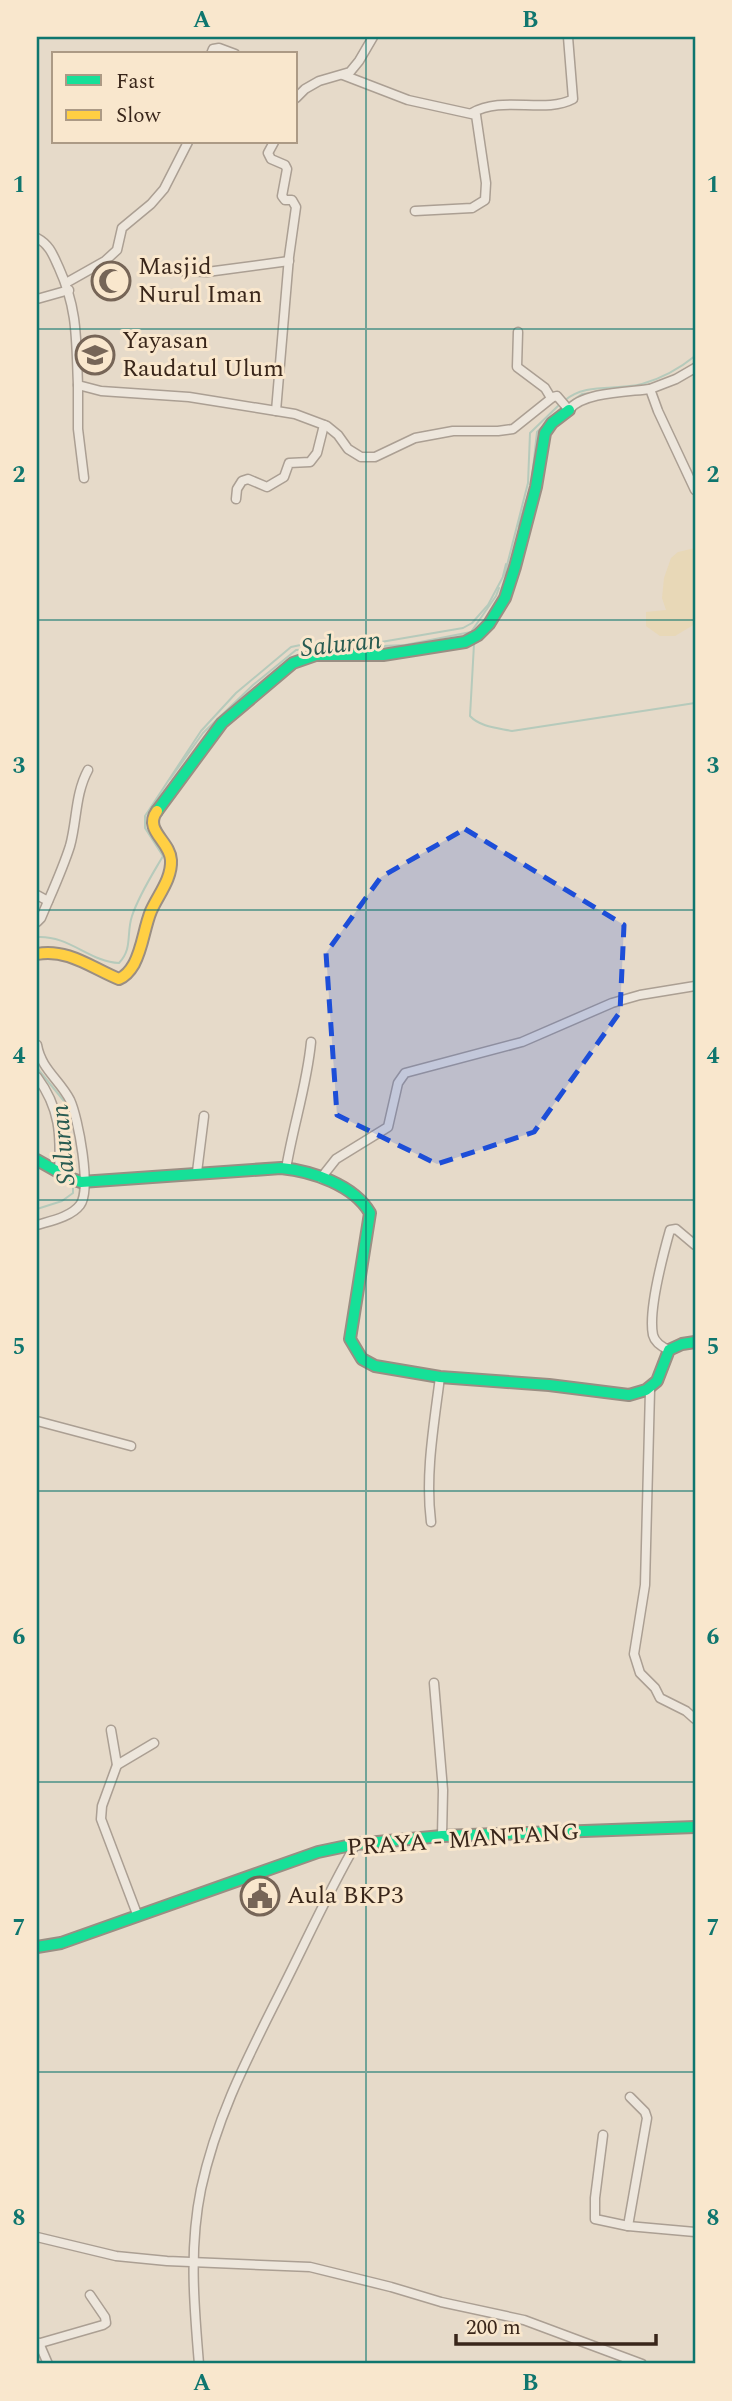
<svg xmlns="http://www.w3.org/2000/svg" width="732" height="2401" font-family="Spectral,serif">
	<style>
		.farmland { fill: #e8d8b7 }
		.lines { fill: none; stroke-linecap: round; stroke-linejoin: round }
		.stream { stroke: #b6cabb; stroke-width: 2 }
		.street-casing { stroke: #ab9f93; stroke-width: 11 }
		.fast-casing { stroke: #9a8e83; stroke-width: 14 }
		.slow-casing { stroke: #9a8e83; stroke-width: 14 }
		.street { stroke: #ede6dc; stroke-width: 8 }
		.fast { stroke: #16e098; stroke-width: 10 }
		.slow { stroke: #ffcf43; stroke-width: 10 }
		.marked { fill: #1d4ed8; fill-opacity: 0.2; stroke: #1d4ed8; stroke-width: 5; stroke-dasharray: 14 9; stroke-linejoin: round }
		.grid { fill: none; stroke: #0f766e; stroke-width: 2; stroke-opacity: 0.55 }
		.labels { text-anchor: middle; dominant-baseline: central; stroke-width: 6; stroke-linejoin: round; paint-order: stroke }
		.poi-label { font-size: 24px; fill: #39261a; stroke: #f9e7cd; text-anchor: start }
		.street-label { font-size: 24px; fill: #39261a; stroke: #f9e7cd }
		.water-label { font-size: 26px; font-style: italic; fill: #285b51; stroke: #f9e7cd }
		.neatline { fill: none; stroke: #0f766e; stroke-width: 2.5 }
		.grid-label { font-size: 23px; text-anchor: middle; font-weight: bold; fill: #0f766e }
	</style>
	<rect width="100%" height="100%" fill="#e6dac9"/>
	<path class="farmland" d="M 695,548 L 695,624 L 675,636 L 660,636 L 646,626 L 646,612 L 666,610 L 662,598 L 664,578 L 671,558 L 678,552 Z"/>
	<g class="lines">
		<g class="stream">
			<path d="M 691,366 L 695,362"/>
			<path d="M 564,401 C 585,382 616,391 642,384 C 663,378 679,369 695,356"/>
			<path d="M 567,404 L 582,394 L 593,393"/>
			<path d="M 518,526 L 531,486 L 537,432 L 542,427"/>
			<path d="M 503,576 L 506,564"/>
			<path d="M 474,644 L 470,716 C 480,727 498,728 512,731 L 695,703"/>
			<path d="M 170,779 L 203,733 L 253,685 L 296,650 L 405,645 L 471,632 L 496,596 L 499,588"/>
			<path d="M 37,937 C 69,935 90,962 119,963 C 133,948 126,934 132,916 C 139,895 152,875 163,856 L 145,828 L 145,816 L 201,731 L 236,693 L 291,647 L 310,643 L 381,642 L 463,628 L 472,623 L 488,605 L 505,573 L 528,483 L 530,433 L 559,405"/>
			<path d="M 37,1068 L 64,1101 L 73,1176"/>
			<path d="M 37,1209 L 62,1201 L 73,1193 L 73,1185"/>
		</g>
		<defs>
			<g id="street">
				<path d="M 211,54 L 213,49 L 219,48 L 235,54"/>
				<path d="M 343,75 L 408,100 L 476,115 L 486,183 L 485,200 L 472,208 L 415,211"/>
				<path d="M 296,98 L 305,89 L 319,81 L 350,72 L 359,61 L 373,37"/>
				<path d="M 472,113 C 502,95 545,114 573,99 L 568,37"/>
				<path d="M 274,142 L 268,153 L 271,159 L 285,165 L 287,169 L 282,196 L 285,200 L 292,200 L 296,207 L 289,257 L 276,411"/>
				<path d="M 37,238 C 50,245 53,255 59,268 C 78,310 76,340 78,385 L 101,391 L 189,397 L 295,414 L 327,426 L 338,435 L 348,449 L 361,457 L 375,457 L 415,438 L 453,431 L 498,431 L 513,429 L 553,397 L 557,396 L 569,410 C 582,392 629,392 650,389"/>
				<path d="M 183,271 L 207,272 L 289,261"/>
				<path d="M 66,283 L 105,261 L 117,250 L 122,228 L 151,204 L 164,189 L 188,142"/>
				<path d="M 37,299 L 69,290"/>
				<path d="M 518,332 L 517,367 L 545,388 L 551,398"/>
				<path d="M 695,368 L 676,379 L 650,389 L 658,411 L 695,490"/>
				<path d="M 78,385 L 78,429 L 84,478"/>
				<path d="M 236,499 L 237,489 L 242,481 L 248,479 L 267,487 L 284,477 L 289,463 L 310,462 L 317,453 L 324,425"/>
				<path d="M 37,895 L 48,901"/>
				<path d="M 37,922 L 41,918 C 51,894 62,871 70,846 C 77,821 75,794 88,770"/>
				<path d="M 37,1045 C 41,1069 60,1080 70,1100 C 78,1117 92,1190 80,1205 C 71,1217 50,1221 37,1225"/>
				<path d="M 37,1077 C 60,1108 61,1135 59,1172"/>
				<path d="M 286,1169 C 293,1126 307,1085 311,1042"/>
				<path d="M 197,1172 L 204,1116"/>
				<path d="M 321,1178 L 336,1159 L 388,1127 L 398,1083 L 405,1073 L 522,1042 L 612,1003 L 640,995 L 695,986"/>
				<path d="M 669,1350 C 662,1347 655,1343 653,1335 C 648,1311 663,1255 670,1230 L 676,1229 L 695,1245"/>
				<path d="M 650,1390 L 645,1585 L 634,1654 L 640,1673 L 655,1688 L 660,1698 L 686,1711 L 695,1719"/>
				<path d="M 37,1421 L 131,1446"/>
				<path d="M 431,1522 C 425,1474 434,1425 440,1377"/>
				<path d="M 434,1683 L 443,1790 L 442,1836"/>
				<path d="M 111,1730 L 117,1765"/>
				<path d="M 137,1914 L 101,1819 L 102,1806 L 117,1765 L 154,1743"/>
				<path d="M 603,2135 L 595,2198 L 595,2219 L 628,2226 L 695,2232"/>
				<path d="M 628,2226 L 647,2118 L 645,2112 L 630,2097"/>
				<path d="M 37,2237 L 116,2256 L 167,2261 L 310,2267 L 391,2287 L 441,2302 L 524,2320 L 642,2364"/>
				<path d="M 39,2343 L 48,2364"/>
				<path d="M 37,2344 L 103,2325 L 106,2323 L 105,2317 L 90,2295"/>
				<path d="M 199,2364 C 194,2306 189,2247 201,2189 C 217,2115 248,2057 281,1991 C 306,1942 328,1892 356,1844"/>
			</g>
			<g id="fast">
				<path d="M 157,811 L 222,723 L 293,663 L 316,655 L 383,655 L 465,642 L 478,635 L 489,624 L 505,598 L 515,567 L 536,487 L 545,433 L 552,423 L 569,410"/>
				<path d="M 37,1160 L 69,1178 L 81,1182 L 281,1168 C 312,1171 354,1185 370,1213 L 350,1339 L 362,1359 L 375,1366 L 440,1377 L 549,1385 L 629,1395 L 646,1390 L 657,1381 L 669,1350 L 682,1344 L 695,1342"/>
				<path d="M 37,1947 L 61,1943 L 318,1852 L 356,1844 L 442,1836 L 695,1827"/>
			</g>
			<path id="slow" d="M 37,954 C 67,948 92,968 119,979 C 126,976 130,971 134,964 C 143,947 144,928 151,911 C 158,895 172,879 171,860 C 170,841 143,830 157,811"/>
		</defs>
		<use href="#street" class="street-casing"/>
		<use href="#fast" class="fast-casing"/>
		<use href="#slow" class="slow-casing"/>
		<use href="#street" class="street"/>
		<use href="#fast" class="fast"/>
		<use href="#slow" class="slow"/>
	</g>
	<path class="marked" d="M 465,829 L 624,925 L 620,1012 L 534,1132 L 437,1164 L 337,1115 L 326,953 L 381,877 Z"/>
	<path class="grid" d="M 366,37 L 366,2364M 37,329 L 695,329M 37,620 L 695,620M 37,910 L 695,910M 37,1200 L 695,1200M 37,1491 L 695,1491M 37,1782 L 695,1782M 37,2072 L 695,2072"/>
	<defs>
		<symbol id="mosque-ring" viewBox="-11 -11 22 22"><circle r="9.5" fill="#f9e7cd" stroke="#766557" stroke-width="1.5"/><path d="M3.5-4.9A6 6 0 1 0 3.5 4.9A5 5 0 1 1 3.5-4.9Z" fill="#766557"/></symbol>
		<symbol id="school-ring" viewBox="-11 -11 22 22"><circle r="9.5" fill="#f9e7cd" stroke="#766557" stroke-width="1.5"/><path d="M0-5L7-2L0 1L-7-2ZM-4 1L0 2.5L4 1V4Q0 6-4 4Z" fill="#766557"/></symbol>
		<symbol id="civic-ring" viewBox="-11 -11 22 22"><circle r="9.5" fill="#f9e7cd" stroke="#766557" stroke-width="1.5"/><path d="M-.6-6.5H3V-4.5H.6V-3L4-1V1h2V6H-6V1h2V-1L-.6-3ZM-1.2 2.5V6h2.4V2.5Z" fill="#766557"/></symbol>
	</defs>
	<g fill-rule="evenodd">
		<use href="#mosque-ring" x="89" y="259" width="44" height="44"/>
		<use href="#school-ring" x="73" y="333" width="44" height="44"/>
		<use href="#civic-ring" x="238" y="1874" width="44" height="44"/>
	</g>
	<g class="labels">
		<g class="poi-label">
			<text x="138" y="267">Masjid<tspan x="138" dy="28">Nurul Iman</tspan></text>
			<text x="122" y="341">Yayasan<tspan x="122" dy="28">Raudatul Ulum</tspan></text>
			<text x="287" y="1896">Aula BKP3</text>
		</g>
		<g class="street-label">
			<text transform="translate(463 1840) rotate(-4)">PRAYA - MANTANG</text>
		</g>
		<g class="water-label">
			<text transform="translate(341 644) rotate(-6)">Saluran</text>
			<text transform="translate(63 1145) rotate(-95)">Saluran</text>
		</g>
	</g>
	<rect width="732" height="2401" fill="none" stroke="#f9e7cd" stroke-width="77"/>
	<rect x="52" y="52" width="245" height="91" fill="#f9e7cd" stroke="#ac9a85" stroke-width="2"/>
	<rect x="66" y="75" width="35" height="10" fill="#16e098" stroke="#ac9a85" stroke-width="2"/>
	<text x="116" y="88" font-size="21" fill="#39261a">Fast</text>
	<rect x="66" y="110" width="35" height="10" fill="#ffcf43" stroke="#ac9a85" stroke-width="2"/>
	<text x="116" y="122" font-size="21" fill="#39261a">Slow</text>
	<path d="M456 2334v10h200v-10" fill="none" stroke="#39261a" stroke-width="3.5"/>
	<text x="466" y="2334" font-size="21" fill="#39261a" stroke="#f9e7cd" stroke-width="5" paint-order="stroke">200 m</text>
	<rect x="38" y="38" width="656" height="2324" class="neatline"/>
	<g class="grid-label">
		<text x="202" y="27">A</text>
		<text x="530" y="27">B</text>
		<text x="19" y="192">1</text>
		<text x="713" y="192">1</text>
		<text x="19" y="482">2</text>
		<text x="713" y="482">2</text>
		<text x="19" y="773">3</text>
		<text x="713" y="773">3</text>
		<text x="19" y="1063">4</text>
		<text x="713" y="1063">4</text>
		<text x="19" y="1354">5</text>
		<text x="713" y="1354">5</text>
		<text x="19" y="1644">6</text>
		<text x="713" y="1644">6</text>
		<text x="19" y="1935">7</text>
		<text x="713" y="1935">7</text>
		<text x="19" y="2225">8</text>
		<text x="713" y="2225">8</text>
		<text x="202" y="2390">A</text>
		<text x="530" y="2390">B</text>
	</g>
</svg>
